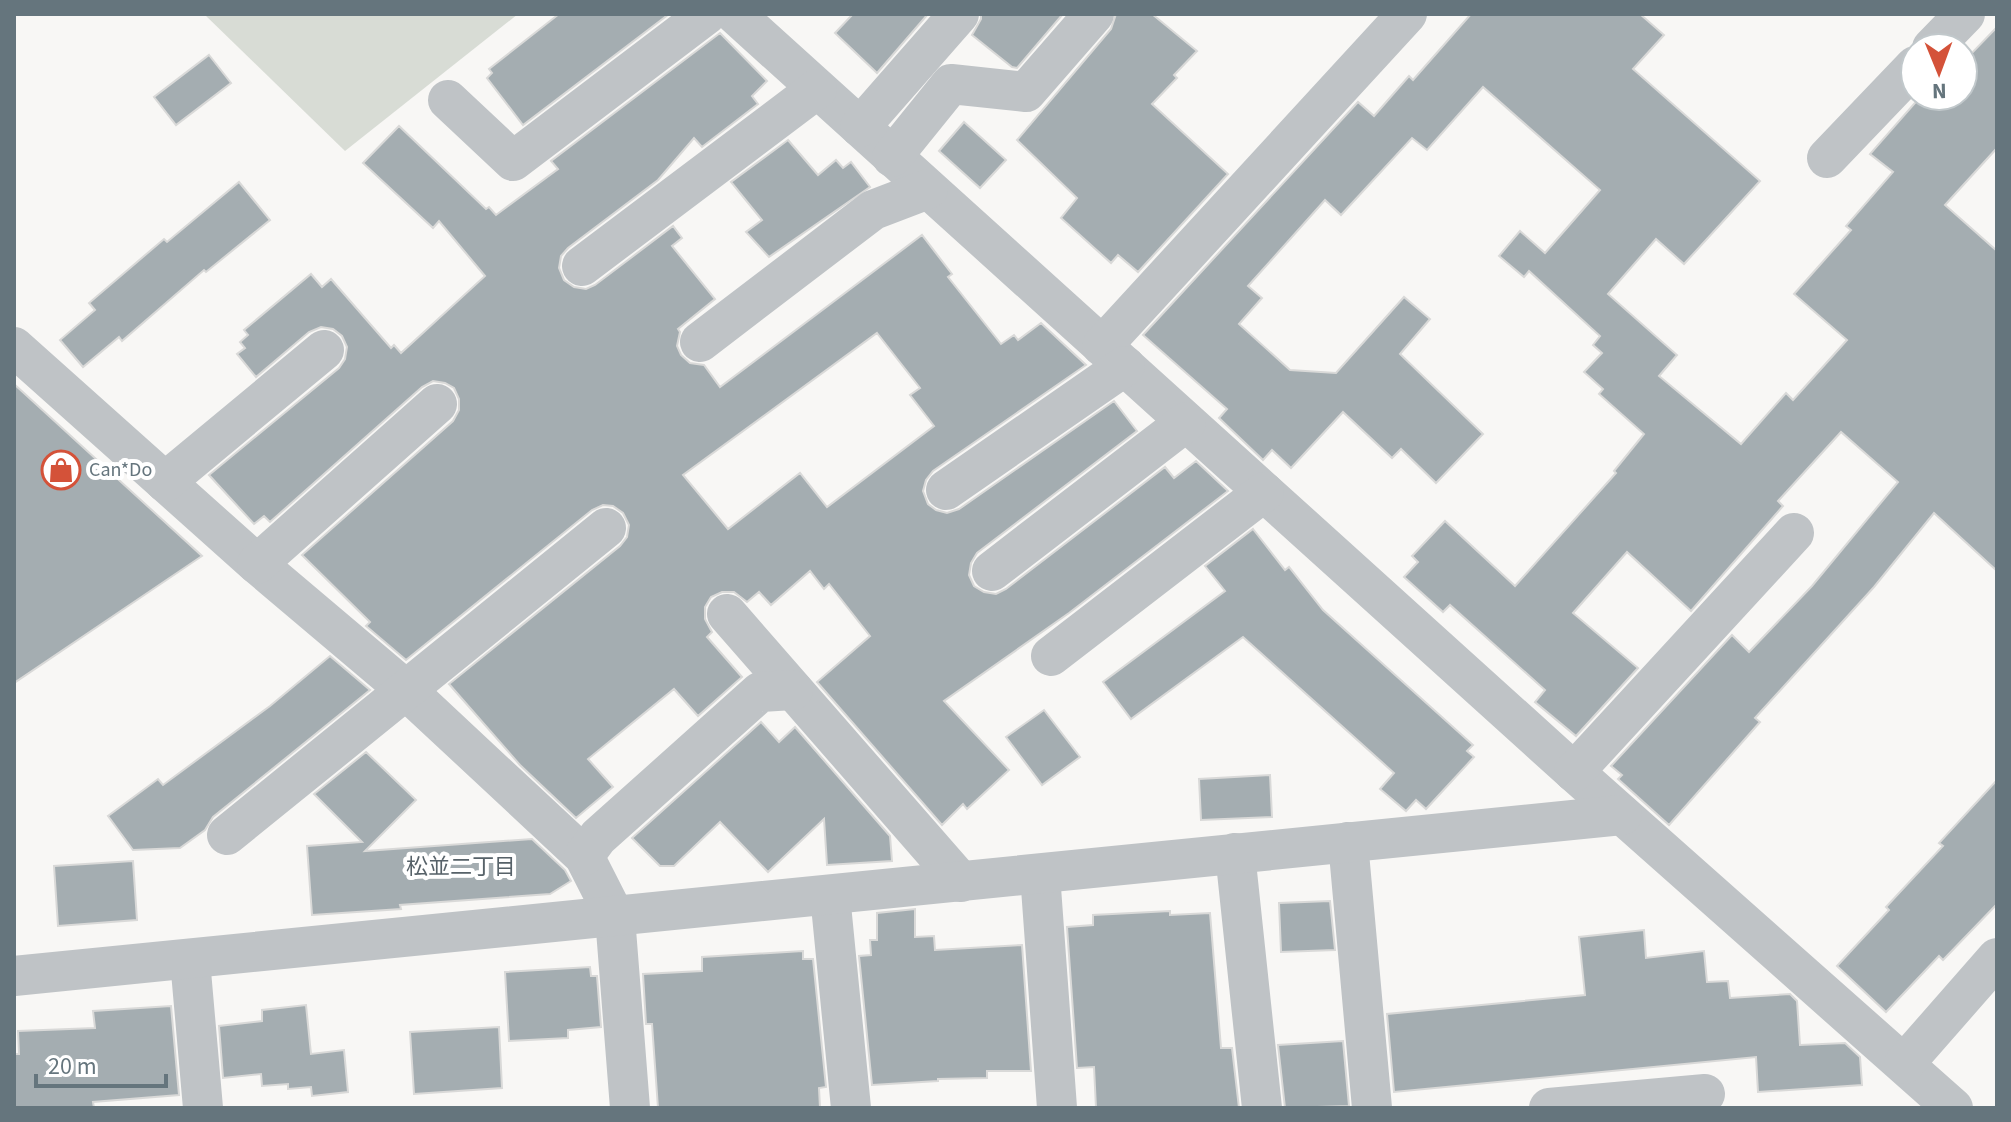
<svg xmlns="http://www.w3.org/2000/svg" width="2011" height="1122" font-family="'Source Sans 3','Noto Sans JP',sans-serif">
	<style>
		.green { fill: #d8dcd5 }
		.building { fill: #a4adb1; stroke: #d9d9d8; stroke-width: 2; fill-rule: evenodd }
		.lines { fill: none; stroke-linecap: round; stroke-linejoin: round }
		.minor { stroke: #bfc3c6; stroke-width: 40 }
		.labels { text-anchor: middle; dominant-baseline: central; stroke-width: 8; stroke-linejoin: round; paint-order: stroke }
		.poi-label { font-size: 20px; fill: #65757d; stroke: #fff; text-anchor: start }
		.neighbourhood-label { font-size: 22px; fill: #576269; stroke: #fff }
	</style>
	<rect width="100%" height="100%" fill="#f8f7f5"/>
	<path class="green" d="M 204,14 L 518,14 L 345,151 Z"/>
	<g class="building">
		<path d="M 559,14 L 669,14 L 523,125 L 487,78 L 492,73 L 489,69 Z"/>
		<path d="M 853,14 L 928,14 L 877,73 L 835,33 Z"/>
		<path d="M 981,14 L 1063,14 L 1017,68 L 1012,67 L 972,35 L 981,19 Z"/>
		<path d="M 1116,14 L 1152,14 L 1197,51 L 1174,75 L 1177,78 L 1152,104 L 1228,174 L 1138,272 L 1118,255 L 1111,263 L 1061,218 L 1077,198 L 1017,140 L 1111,29 Z"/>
		<path d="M 1471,14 L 1640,14 L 1664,35 L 1633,69 L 1760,181 L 1684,264 L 1656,239 L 1608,294 L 1677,355 L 1659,376 L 1741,444 L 1786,393 L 1793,400 L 1847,340 L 1794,294 L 1851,230 L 1846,226 L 1893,172 L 1870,154 L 1921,96 L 1963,96 L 1963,49 L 1965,47 L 1972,53 L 1997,27 L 1997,148 L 1945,205 L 1997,251 L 1997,571 L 1934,513 L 1874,587 L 1755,718 L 1760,722 L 1669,825 L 1618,779 L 1622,775 L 1611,766 L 1732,635 L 1749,652 L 1812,586 L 1898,482 L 1841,432 L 1778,501 L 1783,506 L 1691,611 L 1627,552 L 1573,613 L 1638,668 L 1576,736 L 1535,702 L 1545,690 L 1450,605 L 1443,612 L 1404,577 L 1418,562 L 1412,556 L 1445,521 L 1515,586 L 1616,473 L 1614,471 L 1644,434 L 1599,394 L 1603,389 L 1584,372 L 1602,353 L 1593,345 L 1600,336 L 1529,271 L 1524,277 L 1499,256 L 1520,231 L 1545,253 L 1600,190 L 1483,87 L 1427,150 L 1412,138 L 1341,215 L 1325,200 L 1248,286 L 1262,298 L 1239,324 L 1290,370 L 1336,373 L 1404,297 L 1430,319 L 1400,354 L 1483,434 L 1436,483 L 1401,449 L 1392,458 L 1343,412 L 1291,468 L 1272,450 L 1263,460 L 1219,418 L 1227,409 L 1143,335 L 1358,102 L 1374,116 L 1409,76 L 1413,80 Z"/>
		<path d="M 720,33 L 767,81 L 752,96 L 758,104 L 702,147 L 694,138 L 658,180 L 568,248 L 561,256 L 559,268 L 564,280 L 574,287 L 586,289 L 595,285 L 673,226 L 682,238 L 672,246 L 715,299 L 678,329 L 680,332 L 677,346 L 681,355 L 690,363 L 704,365 L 720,387 L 922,235 L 952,274 L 948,277 L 1001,344 L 1014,335 L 1018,340 L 1041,323 L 1086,365 L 933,471 L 926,480 L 923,491 L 928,504 L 936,510 L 947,513 L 959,509 L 1114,401 L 1137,431 L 977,553 L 971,563 L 969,575 L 974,586 L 984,592 L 996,594 L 1006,589 L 1165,467 L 1174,478 L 1196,461 L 1228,491 L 1069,613 L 944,701 L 1009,770 L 967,809 L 963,804 L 942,825 L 817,682 L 870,636 L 829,584 L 824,589 L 810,571 L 771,605 L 759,592 L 747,602 L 734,592 L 722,592 L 711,597 L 705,607 L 705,619 L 712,632 L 707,637 L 742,677 L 698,716 L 674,689 L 588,759 L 613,787 L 576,818 L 520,765 L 449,684 L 620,546 L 627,537 L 629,525 L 623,513 L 613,506 L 603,505 L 592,510 L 406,660 L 366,626 L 370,622 L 302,555 L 453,421 L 459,410 L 459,399 L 454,388 L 445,383 L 433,381 L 422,387 L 270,522 L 264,516 L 254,524 L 209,475 L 339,368 L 345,359 L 347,347 L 342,336 L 333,329 L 321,327 L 309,332 L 256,377 L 237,354 L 245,348 L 240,342 L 248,335 L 244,330 L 311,274 L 322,287 L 331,279 L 391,348 L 394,345 L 401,353 L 485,276 L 439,221 L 433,228 L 363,163 L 399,126 L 486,209 L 489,207 L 496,215 L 558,169 L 551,161 ZM 877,333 L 920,388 L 910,395 L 934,426 L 827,507 L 800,473 L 728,529 L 683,475 Z"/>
		<path d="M 209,55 L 231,83 L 176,125 L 154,97 Z"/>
		<path d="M 964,122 L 1006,160 L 980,188 L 939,151 Z"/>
		<path d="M 788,140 L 818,175 L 836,160 L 843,168 L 851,162 L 870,187 L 769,257 L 746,232 L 762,220 L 731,182 Z"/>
		<path d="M 239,182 L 270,220 L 206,272 L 204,270 L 122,341 L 119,337 L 83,367 L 60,340 L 95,310 L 89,303 L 164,239 L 167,242 Z"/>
		<path d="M 14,384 L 202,556 L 14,683 Z"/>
		<path d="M 1253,529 L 1285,570 L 1289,567 L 1323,610 L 1473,745 L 1467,751 L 1474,757 L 1426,809 L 1416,800 L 1406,811 L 1380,789 L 1394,773 L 1243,637 L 1131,719 L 1103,682 L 1225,591 L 1205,566 Z"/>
		<path d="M 330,656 L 370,690 L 213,817 L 205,830 L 180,848 L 133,850 L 108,816 L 158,779 L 163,785 L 270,706 Z"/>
		<path d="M 1044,710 L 1080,757 L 1042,785 L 1006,737 Z"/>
		<path d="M 761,722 L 779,742 L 795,727 L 890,836 L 892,861 L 827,865 L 824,819 L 768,872 L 720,822 L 674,866 L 660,866 L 632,838 Z"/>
		<path d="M 366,752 L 416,800 L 365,851 L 532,839 L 565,870 L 571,881 L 550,894 L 400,905 L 401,909 L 312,915 L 307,846 L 362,842 L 314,794 Z"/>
		<path d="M 1270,775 L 1272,817 L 1201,820 L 1199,779 Z"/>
		<path d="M 1997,780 L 1997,904 L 1943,960 L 1939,956 L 1886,1012 L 1837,966 L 1889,910 L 1886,907 L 1943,846 L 1939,843 Z"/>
		<path d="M 133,861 L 137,920 L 58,926 L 54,866 Z"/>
		<path d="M 1330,901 L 1335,950 L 1281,952 L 1279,903 Z"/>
		<path d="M 915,909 L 915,937 L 934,936 L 935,950 L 1022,945 L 1031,1071 L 987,1071 L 987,1078 L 938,1079 L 938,1081 L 872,1085 L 859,956 L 871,955 L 870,940 L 877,940 L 877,913 Z"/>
		<path d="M 1170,911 L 1170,915 L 1210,913 L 1221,1048 L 1232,1048 L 1239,1108 L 1096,1108 L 1094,1067 L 1077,1068 L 1067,927 L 1093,925 L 1093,915 Z"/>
		<path d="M 1644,930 L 1646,958 L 1704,951 L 1707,982 L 1728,981 L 1730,998 L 1790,994 L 1797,1001 L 1800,1045 L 1845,1043 L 1860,1057 L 1862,1085 L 1758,1092 L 1756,1057 L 1394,1092 L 1387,1014 L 1585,995 L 1579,937 Z"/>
		<path d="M 803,951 L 803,959 L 813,959 L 826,1087 L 819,1088 L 820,1108 L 658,1108 L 652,1024 L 646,1024 L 643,974 L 702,971 L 702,957 Z"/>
		<path d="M 590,967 L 591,976 L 597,976 L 601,1027 L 568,1030 L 568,1038 L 509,1041 L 505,972 Z"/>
		<path d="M 306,1005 L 311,1054 L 344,1050 L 348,1092 L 312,1096 L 311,1087 L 288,1089 L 288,1084 L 262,1086 L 261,1074 L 223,1078 L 219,1026 L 262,1021 L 262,1010 Z"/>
		<path d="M 171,1006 L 179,1095 L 93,1102 L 94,1108 L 14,1108 L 14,1054 L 19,1054 L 18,1031 L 95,1028 L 93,1011 Z"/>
		<path d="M 499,1027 L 502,1088 L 414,1094 L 410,1032 Z"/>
		<path d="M 1343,1041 L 1349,1106 L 1285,1108 L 1278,1045 Z"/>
	</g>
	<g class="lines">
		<g class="minor">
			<path d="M 735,14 L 1574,772 L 1953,1108"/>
			<path d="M 1932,48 L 1965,14"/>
			<path d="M 448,100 L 513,161 L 707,14"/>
			<path d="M 860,127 L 959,14"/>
			<path d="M 892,157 L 951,84 L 1026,92 L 1094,14"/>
			<path d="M 1827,158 L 1915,66"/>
			<path d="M 582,266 L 817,89"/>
			<path d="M 700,342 L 873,210 L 928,189"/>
			<path d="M 1102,346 L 1407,14"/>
			<path d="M 14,347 L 257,564 L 406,690 L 584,856 L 615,917 L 630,1108"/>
			<path d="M 165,482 L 324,350"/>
			<path d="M 946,490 L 1125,366"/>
			<path d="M 257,564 L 437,404"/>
			<path d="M 992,571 L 1186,422"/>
			<path d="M 727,614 L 961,882"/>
			<path d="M 1051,656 L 1264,492"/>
			<path d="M 1574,772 L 1794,533"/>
			<path d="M 227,835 L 606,528"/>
			<path d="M 1348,842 L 1372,1108"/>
			<path d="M 1235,853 L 1262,1108"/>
			<path d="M 584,856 L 598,837 L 760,692 L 793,690"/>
			<path d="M 1040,874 L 1057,1108"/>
			<path d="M 830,895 L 851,1108"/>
			<path d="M 190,960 L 203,1108"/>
			<path d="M 14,976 L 1622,815"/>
			<path d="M 1904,1064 L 1997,958"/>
			<path d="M 1549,1108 L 1705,1094"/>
		</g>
	</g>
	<defs>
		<symbol id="shop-ring" viewBox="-11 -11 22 22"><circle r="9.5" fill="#fff" stroke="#d45239" stroke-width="1.5"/><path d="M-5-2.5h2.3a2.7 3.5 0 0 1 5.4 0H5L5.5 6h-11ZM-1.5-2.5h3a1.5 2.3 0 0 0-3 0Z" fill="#d45239"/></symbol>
	</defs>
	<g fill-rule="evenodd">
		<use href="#shop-ring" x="39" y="448" width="44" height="44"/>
	</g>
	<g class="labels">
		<g class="poi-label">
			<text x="89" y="470">Can*Do</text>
		</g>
		<g class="neighbourhood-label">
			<text x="461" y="867">松並二丁目</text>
		</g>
	</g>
	<rect width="2011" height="1122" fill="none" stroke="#65757d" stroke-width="32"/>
	<g transform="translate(1939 72) rotate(179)"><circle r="38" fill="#ffffff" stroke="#c1c8cb" stroke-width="2"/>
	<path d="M0-6L14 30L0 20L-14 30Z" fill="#d45239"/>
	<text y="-12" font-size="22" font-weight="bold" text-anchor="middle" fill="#65757d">N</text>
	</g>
	<path d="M36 1074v12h130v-12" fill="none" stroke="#65757d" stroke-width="4"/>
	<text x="48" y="1074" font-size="24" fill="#65757d" stroke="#ffffff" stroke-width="6" paint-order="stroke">20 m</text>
</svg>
